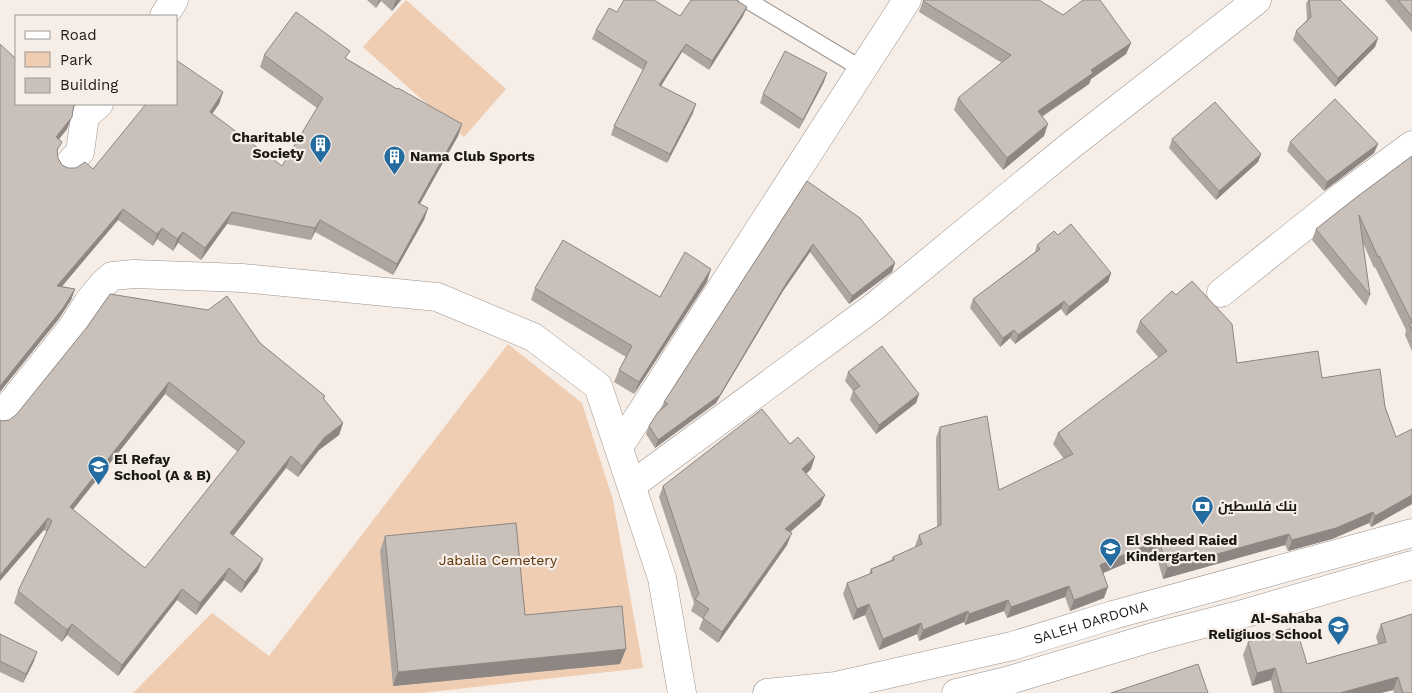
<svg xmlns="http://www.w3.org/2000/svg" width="1412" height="693" font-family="'Work Sans',Cairo,sans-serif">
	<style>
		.green { fill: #efcdb2 }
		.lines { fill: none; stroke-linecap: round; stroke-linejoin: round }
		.lane-casing { stroke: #9b938d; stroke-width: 18 }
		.street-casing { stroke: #9b938d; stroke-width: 29 }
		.secondary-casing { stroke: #9b938d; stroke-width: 29 }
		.lane { stroke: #fff; stroke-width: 16 }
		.street { stroke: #fff; stroke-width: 28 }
		.secondary { stroke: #fff; stroke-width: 28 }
		.wall { fill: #ada5a0; fill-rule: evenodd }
		.shaded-wall { fill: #8d8682 }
		.building { fill: #c9c0ba; stroke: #8d8682; fill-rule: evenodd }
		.labels { text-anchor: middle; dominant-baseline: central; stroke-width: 4.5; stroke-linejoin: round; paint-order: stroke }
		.poi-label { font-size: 14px; font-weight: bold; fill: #1a1815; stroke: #f6ede6; text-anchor: start }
		.park-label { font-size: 14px; fill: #5c3307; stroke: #f6ede6 }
		.street-label { font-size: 14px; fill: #1a1815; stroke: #f6ede6 }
	</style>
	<rect width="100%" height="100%" fill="#f6ede6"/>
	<g class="green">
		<path d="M 406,0 L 506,89 L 464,137 L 363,47 Z"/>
		<path d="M 508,344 L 582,403 L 613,500 L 643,668 L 422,693 L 133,693 L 212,613 L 269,656 Z"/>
	</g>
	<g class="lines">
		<defs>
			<path id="lane" d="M 747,0 L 862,69"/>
			<g id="street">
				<path d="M 164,16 L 174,0"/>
				<path d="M 68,165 L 80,152 L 85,116 L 99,104"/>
				<path d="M 1221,293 L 1344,195 L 1412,145"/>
				<path d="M 0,417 L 71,329 L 89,301 L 103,284 L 112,276 L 134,274 L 242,278 L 437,297 L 533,337 L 598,386 L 662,578 L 682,693"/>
				<path d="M 619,447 L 907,0"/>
				<path d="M 632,485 L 875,306 L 1070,146 L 1257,0"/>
			</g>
			<g id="secondary">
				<path id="s1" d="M 767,693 L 836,686 L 1012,646 L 1113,615 L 1412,533"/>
				<path d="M 956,693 L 1010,680 L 1157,636 L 1246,613 L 1412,565"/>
			</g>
		</defs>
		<use href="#lane" class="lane-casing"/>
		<use href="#street" class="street-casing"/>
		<use href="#secondary" class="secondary-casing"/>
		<use href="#lane" class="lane"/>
		<use href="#street" class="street"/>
		<use href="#secondary" class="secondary"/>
	</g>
	<g class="wall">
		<path d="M 367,0 L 401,0 L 392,11 L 381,1 L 376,8 Z"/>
		<path d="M 1308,0 L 1340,0 L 1378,38 L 1375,47 L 1335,87 L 1293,40 L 1296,31 L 1307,20 L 1306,4 Z"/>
		<path d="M 1385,0 L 1412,0 L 1412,32 Z"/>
		<path d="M 923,1 L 1063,15 L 1131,43 L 1126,54 L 1091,79 L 1089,84 L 1042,117 L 1044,136 L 1003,170 L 954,110 L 958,98 L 1002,63 L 919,12 Z"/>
		<path d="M 747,7 L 743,16 L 709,70 L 682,52 L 661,86 L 693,113 L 667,163 L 611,135 L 614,126 L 643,70 L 592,39 L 596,30 L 617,12 L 680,16 Z"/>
		<path d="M 264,55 L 347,59 L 397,89 L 462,124 L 458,136 L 420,204 L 428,208 L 424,220 L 393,275 L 315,232 L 311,240 L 227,224 L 201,260 L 178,243 L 173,251 L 157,239 L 153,246 L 118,220 L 62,286 L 75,289 L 71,300 L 58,320 L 16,104 L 75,104 L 67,129 L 59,139 L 57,154 L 58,158 L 62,165 L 68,168 L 93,169 L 223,92 L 219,104 L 212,114 L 282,166 L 317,108 L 260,67 Z"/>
		<path d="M 824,82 L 799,129 L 760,103 L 763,94 Z"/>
		<path d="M 1172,139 L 1261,154 L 1258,162 L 1216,200 L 1169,148 Z"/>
		<path d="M 1290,142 L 1378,144 L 1374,153 L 1324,191 L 1287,151 Z"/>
		<path d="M 1412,156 L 1412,351 L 1405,335 L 1406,330 L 1375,267 L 1374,268 L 1363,243 L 1370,295 L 1366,306 L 1312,240 L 1316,229 Z"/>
		<path d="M 807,181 L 895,263 L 892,272 L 849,304 L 810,252 L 783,291 L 716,403 L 655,448 L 646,434 L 649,426 L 661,409 L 664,402 Z"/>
		<path d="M 1058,235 L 1111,273 L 1108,282 L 1066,316 L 1061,309 L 1015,344 L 1010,338 L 1000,347 L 970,308 L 973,299 L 1035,252 L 1037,245 Z"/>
		<path d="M 707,282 L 634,394 L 614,382 L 619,370 L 626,357 L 531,300 L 535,288 L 660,297 Z"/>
		<path d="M 1140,321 L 1237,363 L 1322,378 L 1385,407 L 1396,437 L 1412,429 L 1412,504 L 1371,527 L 1369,523 L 1332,539 L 1288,551 L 1285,545 L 1163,579 L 1155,551 L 1103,573 L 1104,598 L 1070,611 L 1065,597 L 1007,618 L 1004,611 L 965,625 L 964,622 L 919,641 L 917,634 L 879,650 L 865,615 L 853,620 L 843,594 L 847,583 L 869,574 L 871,569 L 891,560 L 893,557 L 915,547 L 915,546 L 919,535 L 937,527 L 936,438 L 940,427 L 999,490 L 1064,459 L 1053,444 L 1058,433 L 1159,358 L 1136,332 Z"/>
		<path d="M 260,343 L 325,396 L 324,399 L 343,423 L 339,435 L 319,450 L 298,477 L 286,468 L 233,536 L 258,571 L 241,593 L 224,580 L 196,615 L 177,600 L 118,676 L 67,635 L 62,642 L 14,603 L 18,591 L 47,532 L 44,530 L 2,421 L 9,420 ZM 165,394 L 238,452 L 145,568 L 73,510 Z"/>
		<path d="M 848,372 L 919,394 L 916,403 L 876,434 L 850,400 L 853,391 L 845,381 Z"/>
		<path d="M 790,444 L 811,469 L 806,474 L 825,495 L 820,506 L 790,532 L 787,545 L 718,643 L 699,629 L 703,619 L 691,611 L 694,603 L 659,497 L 663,486 Z"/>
		<path d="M 385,536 L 525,615 L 620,664 L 393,686 L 380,551 Z"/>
		<path d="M 1381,624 L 1412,693 L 1394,693 L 1393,690 L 1381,693 L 1274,693 L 1271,680 L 1252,686 L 1243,655 L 1248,642 L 1307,664 L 1378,644 L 1376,637 Z"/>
		<path d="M 0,634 L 34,661 L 23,683 L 0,672 Z"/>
	</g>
	<g class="shaded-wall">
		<path d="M 379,0 L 381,0 L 376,8 Z"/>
		<path d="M 396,0 L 401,0 L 392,11 L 395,2 Z"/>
		<path d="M 747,7 L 743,16 L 709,70 L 712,61 Z"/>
		<path d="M 1378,38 L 1375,47 L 1335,87 L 1338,78 Z"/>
		<path d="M 1131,43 L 1126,54 L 1091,79 L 1089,84 L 1033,122 L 1038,111 L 1091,70 Z"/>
		<path d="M 686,44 L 682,52 L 656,94 L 659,85 Z"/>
		<path d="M 827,73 L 824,82 L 799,129 L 803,120 Z"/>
		<path d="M 223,92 L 219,104 L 205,124 L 210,112 Z"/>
		<path d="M 696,104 L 693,113 L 667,163 L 670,154 Z"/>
		<path d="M 72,117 L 67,129 L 52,148 L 56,137 Z"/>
		<path d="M 462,124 L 458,136 L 414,214 L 418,203 Z"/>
		<path d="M 1048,124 L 1044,136 L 1003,170 L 1007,158 Z"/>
		<path d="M 1378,144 L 1374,153 L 1324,191 L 1327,182 Z"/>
		<path d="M 1261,154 L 1258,162 L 1216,200 L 1219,191 Z"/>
		<path d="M 428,208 L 424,220 L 393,275 L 397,264 Z"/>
		<path d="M 123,209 L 118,220 L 53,297 L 57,286 Z"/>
		<path d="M 232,212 L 227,224 L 201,260 L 205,248 Z"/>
		<path d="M 320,220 L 315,232 L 311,240 L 315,228 Z"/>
		<path d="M 162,228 L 157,239 L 153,246 L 157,234 Z"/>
		<path d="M 183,232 L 178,243 L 173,251 L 177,239 Z"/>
		<path d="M 813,244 L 810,252 L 783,291 L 716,403 L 655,448 L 658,440 L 787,282 Z"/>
		<path d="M 895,263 L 892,272 L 849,304 L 852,296 Z"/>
		<path d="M 711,269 L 707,282 L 634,394 L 639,382 Z"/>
		<path d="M 1111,273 L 1108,282 L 1066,316 L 1069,307 Z"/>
		<path d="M 75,289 L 71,300 L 58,320 L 0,392 L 0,386 Z"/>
		<path d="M 1064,301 L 1061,309 L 1015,344 L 1018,335 Z"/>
		<path d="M 1014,330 L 1010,338 L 1000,347 L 1003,338 Z"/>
		<path d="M 169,382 L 165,394 L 65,519 L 70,507 Z"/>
		<path d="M 919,394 L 916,403 L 876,434 L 879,425 Z"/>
		<path d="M 343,423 L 339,435 L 319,450 L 298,477 L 302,466 L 324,438 Z"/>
		<path d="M 291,456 L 286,468 L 226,545 L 230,533 Z"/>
		<path d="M 815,457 L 811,469 L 798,481 L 802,469 Z"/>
		<path d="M 825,495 L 820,506 L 781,540 L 785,529 Z"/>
		<path d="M 1412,495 L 1412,504 L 1371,527 L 1375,516 Z"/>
		<path d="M 1373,512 L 1369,523 L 1332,539 L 1288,551 L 1292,540 Z"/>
		<path d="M 48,518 L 44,530 L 0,581 L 0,575 Z"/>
		<path d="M 792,533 L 787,545 L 718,643 L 722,632 Z"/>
		<path d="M 1289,534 L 1285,545 L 1163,579 L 1167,568 Z"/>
		<path d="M 1159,540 L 1155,551 L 1096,576 L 1100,565 Z"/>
		<path d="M 263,559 L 258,571 L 241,593 L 245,582 Z"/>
		<path d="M 229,568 L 224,580 L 196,615 L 200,603 Z"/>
		<path d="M 1069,586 L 1065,597 L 1007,618 L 1011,607 Z"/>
		<path d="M 1108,587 L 1104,598 L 1070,611 L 1074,600 Z"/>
		<path d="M 182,589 L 177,600 L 118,676 L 122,665 Z"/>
		<path d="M 1008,600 L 1004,611 L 965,625 L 969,614 Z"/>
		<path d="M 869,604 L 865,615 L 853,620 L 857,609 Z"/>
		<path d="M 968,611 L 964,622 L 919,641 L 923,630 Z"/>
		<path d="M 921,623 L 917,634 L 879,650 L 883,639 Z"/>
		<path d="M 72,624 L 67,635 L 62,642 L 67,630 Z"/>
		<path d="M 626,649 L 620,664 L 393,686 L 398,672 Z"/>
		<path d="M 37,652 L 34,661 L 23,683 L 26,674 Z"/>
		<path d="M 1275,668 L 1271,680 L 1252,686 L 1257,673 Z"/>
		<path d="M 1398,677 L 1393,690 L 1381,693 L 1340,693 Z"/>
	</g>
	<g class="building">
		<path d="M 624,0 L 654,0 L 680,16 L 691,0 L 736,0 L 747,7 L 712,61 L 686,44 L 659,85 L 696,104 L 670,154 L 614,126 L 647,62 L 596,30 L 609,8 L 617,12 Z"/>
		<path d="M 924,0 L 1039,0 L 1063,15 L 1083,0 L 1100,0 L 1131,43 L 1091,70 L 1093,73 L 1038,111 L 1048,124 L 1007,158 L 958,98 L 1011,55 L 923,1 Z"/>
		<path d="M 1309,0 L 1340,0 L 1378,38 L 1338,78 L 1296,31 L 1311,17 Z"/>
		<path d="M 1398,0 L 1412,0 L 1412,17 L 1412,16 Z"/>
		<path d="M 296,12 L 350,51 L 345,58 L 397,89 L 398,88 L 462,124 L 418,203 L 428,208 L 397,264 L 320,220 L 315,228 L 232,212 L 205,248 L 183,232 L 177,239 L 162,228 L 157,234 L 123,209 L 57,286 L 75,289 L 63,308 L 0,386 L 0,44 L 16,59 L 16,104 L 74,104 L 72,117 L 56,137 L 62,142 L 57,150 L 58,158 L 62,165 L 68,168 L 76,168 L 85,162 L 93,169 L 146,104 L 176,104 L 176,60 L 223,92 L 210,112 L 282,166 L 323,98 L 264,55 Z"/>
		<path d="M 785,51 L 827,73 L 803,120 L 763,94 Z"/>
		<path d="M 1335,99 L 1378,144 L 1327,182 L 1290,142 Z"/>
		<path d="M 1215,102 L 1261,154 L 1219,191 L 1172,139 Z"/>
		<path d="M 1412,156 L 1412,322 L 1379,256 L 1378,257 L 1359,215 L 1370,295 L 1316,229 L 1358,196 Z"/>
		<path d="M 807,181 L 860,218 L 895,263 L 852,296 L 813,244 L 787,282 L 720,395 L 658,440 L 649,426 L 658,412 L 668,404 L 664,402 Z"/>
		<path d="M 1071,224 L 1111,273 L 1069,307 L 1064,301 L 1018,335 L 1014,330 L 1003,338 L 973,299 L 1040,249 L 1037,245 L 1054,231 L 1058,235 Z"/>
		<path d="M 563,240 L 660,297 L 685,252 L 711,269 L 639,382 L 619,370 L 632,346 L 535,288 Z"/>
		<path d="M 1192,281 L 1232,324 L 1237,363 L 1318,351 L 1322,378 L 1380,369 L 1385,407 L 1396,437 L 1412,429 L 1412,495 L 1375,516 L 1373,512 L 1336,528 L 1292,540 L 1289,534 L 1167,568 L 1159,540 L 1100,565 L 1108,587 L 1074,600 L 1069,586 L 1011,607 L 1008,600 L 969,614 L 968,611 L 923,630 L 921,623 L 883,639 L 869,604 L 857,609 L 847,583 L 872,573 L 871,569 L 894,560 L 893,557 L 922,544 L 919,535 L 941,525 L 940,427 L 987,416 L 999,490 L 1073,454 L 1058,433 L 1167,351 L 1140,321 L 1172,291 L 1176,295 Z"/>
		<path d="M 110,294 L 208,310 L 227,296 L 260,343 L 325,396 L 323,398 L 343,423 L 324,438 L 302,466 L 291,456 L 230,533 L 263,559 L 245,582 L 229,568 L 200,603 L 182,589 L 122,665 L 72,624 L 67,630 L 18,591 L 52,521 L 48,518 L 0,575 L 0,420 L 2,421 L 9,420 L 16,415 L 87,327 ZM 169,382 L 245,442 L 145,568 L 70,507 Z"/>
		<path d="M 1412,322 L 1412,331 L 1409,324 Z"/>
		<path d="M 882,346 L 919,394 L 879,425 L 853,391 L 860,386 L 848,372 Z"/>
		<path d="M 762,409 L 790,444 L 798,437 L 815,457 L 802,469 L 825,495 L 785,529 L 792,533 L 722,632 L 703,618 L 709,609 L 695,599 L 699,594 L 663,486 Z"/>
		<path d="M 516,523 L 525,615 L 622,606 L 626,649 L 398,672 L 385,536 Z"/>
		<path d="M 1412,614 L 1412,693 L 1403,693 L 1398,677 L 1340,693 L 1282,693 L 1275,668 L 1257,673 L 1248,642 L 1296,627 L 1307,664 L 1386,642 L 1381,624 Z"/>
		<path d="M 0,634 L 37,652 L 26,674 L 0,661 Z"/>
		<path d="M 1198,664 L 1208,693 L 1111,693 Z"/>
	</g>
	<defs>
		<symbol id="building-pin" viewBox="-11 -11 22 30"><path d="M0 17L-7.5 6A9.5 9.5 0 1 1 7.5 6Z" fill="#246ca0" stroke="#f6ede6"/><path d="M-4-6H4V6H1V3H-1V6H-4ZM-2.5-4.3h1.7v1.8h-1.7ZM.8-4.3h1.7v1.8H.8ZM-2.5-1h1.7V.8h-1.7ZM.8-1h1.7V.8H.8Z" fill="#fff"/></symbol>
		<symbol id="school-pin" viewBox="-11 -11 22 30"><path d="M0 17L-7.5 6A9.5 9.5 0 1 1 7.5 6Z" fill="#246ca0" stroke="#f6ede6"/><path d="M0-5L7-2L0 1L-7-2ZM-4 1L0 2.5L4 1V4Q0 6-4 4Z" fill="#fff"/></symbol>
		<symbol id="bank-pin" viewBox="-11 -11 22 30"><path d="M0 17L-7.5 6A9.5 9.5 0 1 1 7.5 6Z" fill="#246ca0" stroke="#f6ede6"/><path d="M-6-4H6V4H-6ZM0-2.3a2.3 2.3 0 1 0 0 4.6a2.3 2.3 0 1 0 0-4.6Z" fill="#fff"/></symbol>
	</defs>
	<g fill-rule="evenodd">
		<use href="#building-pin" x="308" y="132" width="25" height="34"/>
		<use href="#building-pin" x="382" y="144" width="25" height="34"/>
		<use href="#school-pin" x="86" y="454" width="25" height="34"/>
		<use href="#bank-pin" x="1190" y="494" width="25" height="34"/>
		<use href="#school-pin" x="1098" y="536" width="25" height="34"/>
		<use href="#school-pin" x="1326" y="614" width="25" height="34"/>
	</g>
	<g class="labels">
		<g class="poi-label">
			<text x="304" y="137" text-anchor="end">Charitable<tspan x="304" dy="16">Society</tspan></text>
			<text x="410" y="156">Nama Club Sports</text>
			<text x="114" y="459">El Refay<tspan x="114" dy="16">School (A &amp; B)</tspan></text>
			<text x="1218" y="506">بنك فلسطين</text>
			<text x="1126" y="540">El Shheed Raied<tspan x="1126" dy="16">Kindergarten</tspan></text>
			<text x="1322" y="618" text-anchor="end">Al-Sahaba<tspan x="1322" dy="16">Religiuos School</tspan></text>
		</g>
		<g class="park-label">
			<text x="498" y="560">Jabalia Cemetery</text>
		</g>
		<g class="street-label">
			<text stroke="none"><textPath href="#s1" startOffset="332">SALEH DARDONA</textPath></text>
		</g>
	</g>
	<rect x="15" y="15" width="162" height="90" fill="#f6ede6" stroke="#9e9892"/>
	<rect x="25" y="31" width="25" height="8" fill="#ffffff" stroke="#9e9892"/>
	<text x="60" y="40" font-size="15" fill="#1a1815">Road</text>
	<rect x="25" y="52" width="25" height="15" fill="#efcdb2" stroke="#9e9892"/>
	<text x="60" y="65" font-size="15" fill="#1a1815">Park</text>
	<rect x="25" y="78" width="25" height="15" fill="#c9c0ba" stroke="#9e9892"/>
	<text x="60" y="90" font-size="15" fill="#1a1815">Building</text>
</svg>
